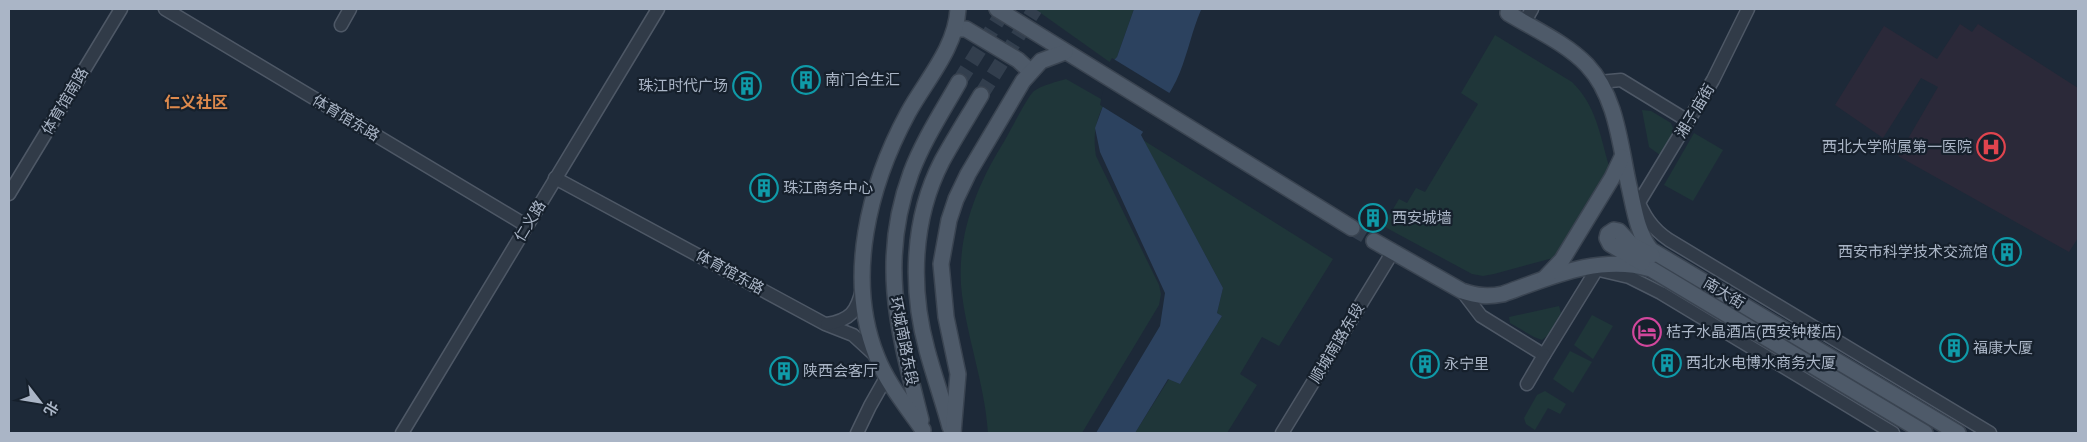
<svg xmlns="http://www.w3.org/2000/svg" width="2087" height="442" font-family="'Work Sans','Noto Sans SC',sans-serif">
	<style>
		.medical { fill: #2b2939 }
		.green { fill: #1f3639 }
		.water { fill: #2c425f }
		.pier { fill: #1d2938 }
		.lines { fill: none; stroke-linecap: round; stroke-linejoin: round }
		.major-tunnel { stroke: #323e4d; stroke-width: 15; stroke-dasharray: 15 8; stroke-linecap: butt }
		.minor-casing { stroke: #4e5866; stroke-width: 15 }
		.major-casing { stroke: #3a4451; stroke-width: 18 }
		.minor { stroke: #313b48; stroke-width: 12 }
		.major { stroke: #4e5a69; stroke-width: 15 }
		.labels { text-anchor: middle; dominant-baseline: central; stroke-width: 4.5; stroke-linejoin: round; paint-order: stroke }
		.poi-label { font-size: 15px; fill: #aab5c6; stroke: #16202c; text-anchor: start }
		.street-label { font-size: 15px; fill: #aab5c6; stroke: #16202c }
		.neighbourhood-label { font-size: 16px; font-weight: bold; fill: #de8a4d; stroke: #16202c }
	</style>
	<rect width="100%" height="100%" fill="#1d2938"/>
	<path class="medical" d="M 1960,24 L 1972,32 L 1978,24 L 2078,88 L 2078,238 L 2069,252 L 1898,156 L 1938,87 L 1921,78 L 1883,138 L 1835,105 L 1884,26 L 1937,59 Z"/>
	<g class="green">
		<path d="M 1035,9 L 1134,9 L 1117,57 L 1111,63 Z"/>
		<path d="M 1495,35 L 1572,82 C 1596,105 1600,135 1609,166 L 1553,258 L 1494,274 L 1483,276 L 1472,274 L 1383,226 L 1399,199 L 1407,203 L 1416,188 L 1425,192 L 1478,104 L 1461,93 Z"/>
		<path d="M 1066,79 L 1101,99 L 1103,106 C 1095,123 1093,137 1096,156 L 1159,285 L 1161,294 L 1159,305 L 1082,433 L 988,433 C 985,386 968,341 962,295 C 955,239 976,186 1005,140 C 1011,130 1027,97 1034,91 C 1040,86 1059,81 1066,79 Z"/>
		<path d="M 1642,110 L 1651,111 L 1671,123 L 1674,131 L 1660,155 L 1649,147 Z"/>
		<path d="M 1694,133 L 1723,150 L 1693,201 L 1664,185 Z"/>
		<path d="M 1143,140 L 1333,259 L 1279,346 L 1262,337 L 1240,374 L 1257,385 L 1227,433 L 1135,433 L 1169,379 L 1180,384 L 1222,316 L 1217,313 L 1223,288 Z"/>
		<path d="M 1559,306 L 1561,313 L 1548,335 L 1542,340 L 1534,337 L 1510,323 L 1509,317 Z"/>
		<path d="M 1592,315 L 1613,326 L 1593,359 L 1574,345 Z"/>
		<path d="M 1570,351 L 1592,362 L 1573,393 L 1553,379 Z"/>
		<path d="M 1545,391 L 1566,404 L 1560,414 L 1548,408 L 1535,430 L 1526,424 L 1524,418 L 1537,395 Z"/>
	</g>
	<path class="water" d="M 1134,9 L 1199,9 L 1201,10 C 1192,31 1188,52 1180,72 C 1171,95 1154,115 1141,135 L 1223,288 L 1217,313 L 1222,316 L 1180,384 L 1168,379 L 1135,433 L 1096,433 L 1160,326 L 1165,293 L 1100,152 L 1095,128 L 1103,106 L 1111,63 L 1117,57 Z"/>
	<path class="pier" d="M 1112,58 L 1171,94 L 1145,133 L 1100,105 L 1109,63 Z"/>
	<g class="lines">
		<g class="major-tunnel">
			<path d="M 959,82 L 1005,9"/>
			<path d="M 981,95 L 1035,9"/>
			<path d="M 1352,228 L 1374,241"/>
		</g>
		<defs>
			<g id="minor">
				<path d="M 165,9 L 527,226"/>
				<path d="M 1524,23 L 1532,9"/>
				<path d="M 341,25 L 350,9"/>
				<path d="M 1599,82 L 1621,80 L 1688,121"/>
				<path d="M 555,178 L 825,324 L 853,335 L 877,357"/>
				<path d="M 9,194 L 121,9"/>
				<path d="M 1635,195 C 1644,215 1651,228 1669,240 L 1990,433"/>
				<path d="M 1635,209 L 1713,80 L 1748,9"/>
				<path d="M 1595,269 L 1629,277 L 1661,293 L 1893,433"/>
				<path d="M 1462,291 L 1481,316 L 1544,355 L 1597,269 L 1604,265"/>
				<path d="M 827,324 C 850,320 857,312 862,289"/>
				<path d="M 1527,384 L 1544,355"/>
				<path d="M 402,433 L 658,9"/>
				<path d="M 857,433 L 870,406 L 887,376"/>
				<path d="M 1282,433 L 1392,253"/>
			</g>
			<g id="major">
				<path d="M 997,9 L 1352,228"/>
				<path d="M 1508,13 C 1534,29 1566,43 1587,65 C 1617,97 1620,146 1629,186 C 1634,207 1637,233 1651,250 L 1958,433"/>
				<path d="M 956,29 L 966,29 L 1018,60 L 1030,71"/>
				<path d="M 1374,241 L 1462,291 C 1477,296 1488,297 1503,294 C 1550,277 1600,254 1651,269 L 1925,433"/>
				<path d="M 1642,263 L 1610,244 L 1607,238 L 1608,234 L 1614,230 L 1619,231 L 1632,245 L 1652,255"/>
				<path d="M 1545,278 L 1562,260 L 1612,178 L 1622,157"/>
				<path d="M 921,420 C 899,333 878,262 911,173 C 923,141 942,112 959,82"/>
				<path d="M 950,427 C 943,401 934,376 927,350 C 910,288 912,219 942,161 C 954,139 968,117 981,95"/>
				<path d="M 923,430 C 907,407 887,383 877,357 C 845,278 869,185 908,113 C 926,80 956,48 958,9"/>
				<path d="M 953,433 L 958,374 L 946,317 L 941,264 L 949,220 L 956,199 L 968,174 L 1023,81 L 1041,61 L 1065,52"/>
			</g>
		</defs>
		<use href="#minor" class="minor-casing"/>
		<use href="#major" class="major-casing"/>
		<use href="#minor" class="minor"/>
		<use href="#major" class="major"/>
	</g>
	<defs>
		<symbol id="building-ring" viewBox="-11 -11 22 22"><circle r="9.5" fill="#16202c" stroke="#0f9aa8" stroke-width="1.5"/><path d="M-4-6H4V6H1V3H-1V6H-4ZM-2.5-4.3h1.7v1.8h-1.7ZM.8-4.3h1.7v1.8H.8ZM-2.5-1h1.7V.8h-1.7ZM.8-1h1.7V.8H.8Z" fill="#0f9aa8"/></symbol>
		<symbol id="hospital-ring" viewBox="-11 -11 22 22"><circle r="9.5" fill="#16202c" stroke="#e0444e" stroke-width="1.5"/><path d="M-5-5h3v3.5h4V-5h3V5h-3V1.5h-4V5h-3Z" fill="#e0444e"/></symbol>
		<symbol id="hotel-ring" viewBox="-11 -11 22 22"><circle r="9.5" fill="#16202c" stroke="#d1479c" stroke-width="1.5"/><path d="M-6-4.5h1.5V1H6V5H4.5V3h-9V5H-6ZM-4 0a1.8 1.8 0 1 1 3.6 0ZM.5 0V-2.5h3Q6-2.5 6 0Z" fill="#d1479c"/></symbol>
	</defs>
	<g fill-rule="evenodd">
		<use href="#building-ring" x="790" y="64" width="32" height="32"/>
		<use href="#building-ring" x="731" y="70" width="32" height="32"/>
		<use href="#hospital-ring" x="1975" y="131" width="32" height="32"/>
		<use href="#building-ring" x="748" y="172" width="32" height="32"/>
		<use href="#building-ring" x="1357" y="202" width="32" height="32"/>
		<use href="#building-ring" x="1991" y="236" width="32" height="32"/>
		<use href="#hotel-ring" x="1631" y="316" width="32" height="32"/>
		<use href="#building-ring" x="1938" y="332" width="32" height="32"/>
		<use href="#building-ring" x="1651" y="347" width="32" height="32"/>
		<use href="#building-ring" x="1409" y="348" width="32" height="32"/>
		<use href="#building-ring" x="768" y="355" width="32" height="32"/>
	</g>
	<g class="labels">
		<g class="poi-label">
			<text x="825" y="80">南门合生汇</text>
			<text x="728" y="86" text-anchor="end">珠江时代广场</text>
			<text x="1972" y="147" text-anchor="end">西北大学附属第一医院</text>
			<text x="783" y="188">珠江商务中心</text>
			<text x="1392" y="218">西安城墙</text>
			<text x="1988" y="252" text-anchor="end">西安市科学技术交流馆</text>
			<text x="1666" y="332">桔子水晶酒店(西安钟楼店)</text>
			<text x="1973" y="348">福康大厦</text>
			<text x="1686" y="363">西北水电博水商务大厦</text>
			<text x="1444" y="364">永宁里</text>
			<text x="803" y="371">陕西会客厅</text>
		</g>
		<g class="street-label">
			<text transform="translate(65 101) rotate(-59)">体育馆南路</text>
			<text transform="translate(1695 111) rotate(-59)">湘子庙街</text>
			<text transform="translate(346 118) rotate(31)">体育馆东路</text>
			<text transform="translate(530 221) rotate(-59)">仁义路</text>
			<text transform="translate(730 272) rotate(29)">体育馆东路</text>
			<text transform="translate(1724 293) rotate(31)">南大街</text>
			<text transform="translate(904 341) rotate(79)">环城南路东段</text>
			<text transform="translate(1337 343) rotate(-59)">顺城南路东段</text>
		</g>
		<g class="neighbourhood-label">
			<text x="196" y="102">仁义社区</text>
		</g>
	</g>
	<rect width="2087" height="442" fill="none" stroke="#aab5c6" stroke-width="20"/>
	<g transform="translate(40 402) rotate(121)" stroke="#16202c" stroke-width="4" paint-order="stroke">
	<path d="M0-4L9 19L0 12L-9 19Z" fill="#aab5c6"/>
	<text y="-8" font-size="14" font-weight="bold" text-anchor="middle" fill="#aab5c6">北</text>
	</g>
</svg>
